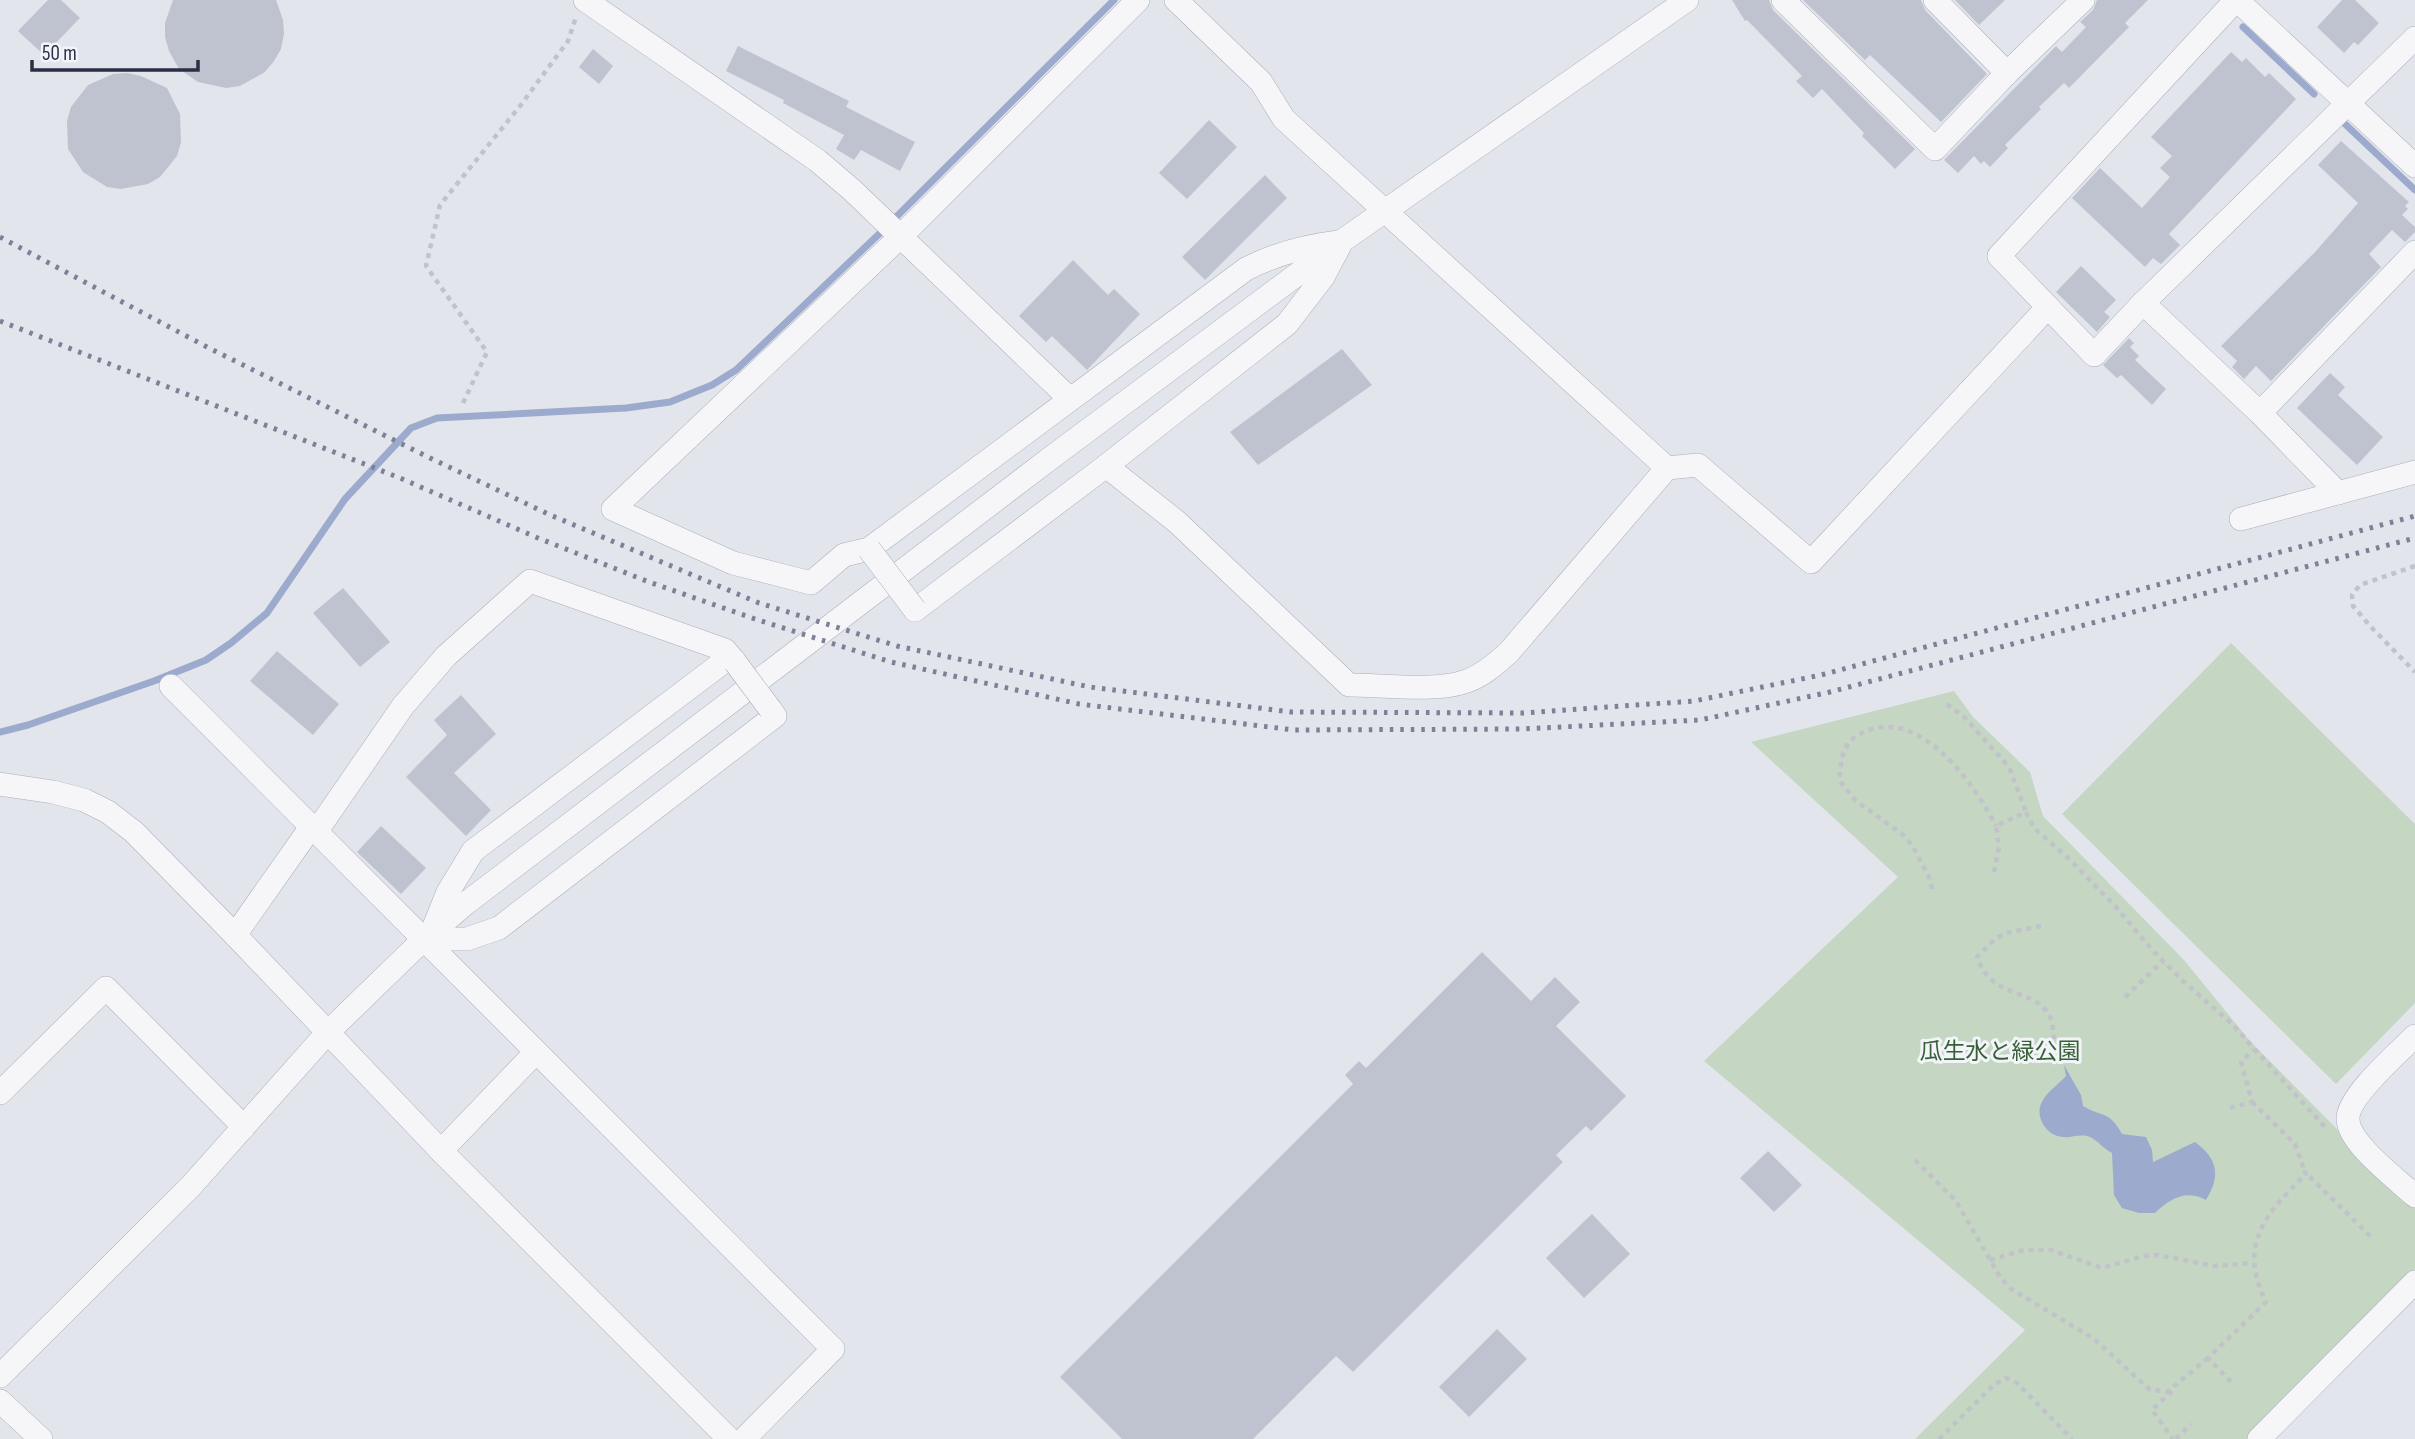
<svg xmlns="http://www.w3.org/2000/svg" width="2415" height="1439" font-family="'Sofia Sans Condensed','Noto Sans JP',sans-serif">
	<style>
		.green { fill: #c5d6c3 }
		.water { fill: #9cabcd }
		.lines { fill: none; stroke-linecap: round; stroke-linejoin: round }
		.stream { stroke: #9cabcd; stroke-width: 7 }
		.building { fill: #bfc3cf }
		.minor-casing { stroke: #abaeba; stroke-width: 24 }
		.path { stroke: #c1c2ca; stroke-width: 4.5; stroke-dasharray: 5 5; stroke-linecap: butt }
		.minor { stroke: #f6f6f9; stroke-width: 23 }
		.rail { stroke: #7b8196; stroke-width: 5; stroke-dasharray: 3.5 7; stroke-linecap: butt }
		.minor-bridge-casing { stroke: #abaeba; stroke-width: 24; stroke-linecap: butt }
		.minor-bridge { stroke: #f6f6f9; stroke-width: 23 }
		.labels { text-anchor: middle; dominant-baseline: central; stroke-width: 6; stroke-linejoin: round; paint-order: stroke }
		.park-label { font-size: 23px; fill: #366136; stroke: #f3f4f9 }
	</style>
	<rect width="100%" height="100%" fill="#e3e5ec"/>
	<g class="green">
		<path d="M 2231,643 L 2415,824 L 2415,1003 L 2336,1084 L 2062,814 Z"/>
		<path d="M 1954,691 L 1973,717 L 2030,772 L 2043,816 L 2184,960 L 2250,1041 L 2415,1208 L 2415,1269 L 2252,1439 L 1915,1439 L 2025,1330 L 1704,1061 L 1898,877 L 1751,742 Z"/>
	</g>
	<path class="water" d="M 2064,1065 L 2081,1095 L 2083,1106 C 2103,1118 2109,1110 2122,1134 L 2146,1137 L 2152,1150 L 2153,1162 L 2195,1142 C 2218,1159 2221,1176 2206,1200 C 2185,1189 2170,1199 2155,1213 L 2139,1213 L 2122,1208 L 2114,1195 L 2112,1153 C 2104,1149 2097,1140 2090,1137 C 2080,1133 2072,1138 2063,1137 C 2046,1136 2033,1115 2043,1100 C 2048,1091 2059,1084 2066,1076 Z"/>
	<g class="lines">
		<g class="stream">
			<path d="M 2243,27 L 2314,94"/>
			<path d="M 2345,124 L 2415,190"/>
			<path d="M 0,732 L 28,725 L 154,681 L 206,660 L 231,643 L 267,613 L 345,499 L 411,428 L 437,418 L 626,408 L 670,402 L 712,385 L 736,370 L 878,235 L 1114,0"/>
		</g>
	</g>
	<g class="building">
		<path d="M 48,0 L 61,0 L 80,18 L 44,55 L 18,31 Z"/>
		<path d="M 173,0 L 276,0 L 283,20 L 284,34 L 281,49 L 274,61 L 265,72 L 240,86 L 226,88 L 198,82 L 179,69 L 169,51 L 165,37 L 165,23 Z"/>
		<path d="M 1732,0 L 1769,0 L 1773,10 L 1915,149 L 1895,169 L 1862,136 L 1864,133 L 1822,89 L 1813,98 L 1796,81 L 1802,76 L 1747,20 L 1745,21 Z"/>
		<path d="M 1803,0 L 1921,0 L 1925,10 L 1987,74 L 1941,122 L 1870,55 L 1865,60 Z"/>
		<path d="M 1955,0 L 2005,0 L 1979,25 Z"/>
		<path d="M 2097,0 L 2148,0 L 2125,23 L 2129,27 L 2069,88 L 2064,83 L 2039,107 L 2041,109 L 2005,145 L 2008,148 L 1990,167 L 1984,161 L 1981,164 L 1974,156 L 1958,173 L 1944,160 L 2056,46 L 2062,52 L 2086,27 L 2080,22 L 2093,10 Z"/>
		<path d="M 2342,0 L 2355,0 L 2379,23 L 2358,45 L 2354,42 L 2344,53 L 2317,27 Z"/>
		<path d="M 738,46 L 849,101 L 846,107 L 915,142 L 900,171 L 861,150 L 854,160 L 836,149 L 844,135 L 783,103 L 784,100 L 726,71 Z"/>
		<path d="M 593,49 L 613,66 L 599,84 L 579,67 Z"/>
		<path d="M 2231,52 L 2242,62 L 2246,58 L 2265,77 L 2269,73 L 2296,99 L 2169,234 L 2180,245 L 2161,264 L 2153,258 L 2145,267 L 2072,198 L 2100,168 L 2142,208 L 2170,177 L 2160,168 L 2172,156 L 2151,137 Z"/>
		<path d="M 127,73 L 141,76 L 167,88 L 180,114 L 181,142 L 177,156 L 160,177 L 148,184 L 121,189 L 107,187 L 83,172 L 68,149 L 67,121 L 71,107 L 88,85 L 113,74 Z"/>
		<path d="M 1209,120 L 1237,147 L 1187,199 L 1159,173 Z"/>
		<path d="M 2341,141 L 2409,202 L 2405,206 L 2408,209 L 2402,215 L 2415,227 L 2415,232 L 2405,242 L 2392,230 L 2369,254 L 2381,267 L 2271,381 L 2256,366 L 2244,379 L 2232,367 L 2237,361 L 2221,346 L 2316,251 L 2358,203 L 2318,165 Z"/>
		<path d="M 1265,175 L 1287,198 L 1205,280 L 1182,257 Z"/>
		<path d="M 1073,260 L 1108,295 L 1114,289 L 1140,314 L 1087,370 L 1052,336 L 1046,342 L 1019,316 Z"/>
		<path d="M 2081,266 L 2116,300 L 2104,312 L 2110,317 L 2097,332 L 2056,292 Z"/>
		<path d="M 2129,338 L 2134,343 L 2130,347 L 2139,356 L 2135,360 L 2166,389 L 2152,405 L 2121,375 L 2117,378 L 2103,365 Z"/>
		<path d="M 1342,349 L 1372,385 L 1258,465 L 1230,432 Z"/>
		<path d="M 2330,373 L 2345,387 L 2338,395 L 2383,437 L 2357,465 L 2297,408 Z"/>
		<path d="M 343,588 L 390,642 L 360,667 L 313,613 Z"/>
		<path d="M 277,651 L 339,704 L 313,735 L 250,681 Z"/>
		<path d="M 461,695 L 496,734 L 454,773 L 491,810 L 466,836 L 406,777 L 447,735 L 434,720 Z"/>
		<path d="M 381,826 L 426,868 L 401,894 L 357,852 Z"/>
		<path d="M 1482,952 L 1531,1001 L 1555,977 L 1580,1002 L 1556,1026 L 1626,1096 L 1591,1131 L 1586,1126 L 1556,1155 L 1563,1162 L 1353,1372 L 1336,1356 L 1253,1439 L 1122,1439 L 1060,1377 L 1353,1084 L 1345,1075 L 1359,1061 L 1366,1068 Z"/>
		<path d="M 1768,1151 L 1802,1185 L 1774,1212 L 1740,1178 Z"/>
		<path d="M 1592,1214 L 1630,1254 L 1584,1298 L 1546,1258 Z"/>
		<path d="M 1497,1329 L 1527,1359 L 1469,1417 L 1439,1387 Z"/>
	</g>
	<g class="lines">
		<defs>
			<g id="minor">
				<path d="M 585,0 L 818,161 L 852,190 L 1070,399"/>
				<path d="M 1138,0 L 899,238 L 613,509 L 733,563 L 811,583 L 844,555 L 869,549 L 1246,269 C 1275,254 1306,246 1339,242"/>
				<path d="M 1176,0 L 1261,82 L 1284,119 L 1667,468 L 1698,465 L 1811,562 L 2047,308"/>
				<path d="M 1783,0 L 1935,149 L 2007,73 L 2083,0"/>
				<path d="M 1935,0 L 2007,73"/>
				<path d="M 2236,0 L 1999,256 L 2094,355 L 2143,303 L 2415,38"/>
				<path d="M 2237,0 L 2415,166"/>
				<path d="M 2143,303 L 2260,413 L 2415,252"/>
				<path d="M 2260,413 L 2338,493"/>
				<path d="M 1106,466 L 1177,522 L 1349,685 C 1381,685 1434,692 1464,682 C 1481,677 1496,664 1509,652 L 1667,468"/>
				<path d="M 2241,519 L 2415,472"/>
				<path d="M 915,610 L 1106,466 L 1287,324 L 1323,277 L 1339,247"/>
				<path d="M 171,686 L 833,1349 L 744,1439"/>
				<path d="M 0,784 L 53,792 L 84,800 L 108,812 L 134,832 L 235,935 L 441,1151 L 729,1439"/>
				<path d="M 316,832 L 403,706 L 446,656 L 530,581 L 725,650 L 735,662"/>
				<path d="M 433,929 L 448,892 L 473,851 L 730,657"/>
				<path d="M 235,935 L 311,827"/>
				<path d="M 424,939 L 467,939 L 499,928 L 775,716 L 770,709"/>
				<path d="M 2415,1036 C 2399,1052 2347,1097 2348,1119 C 2348,1143 2398,1180 2415,1196"/>
				<path d="M 0,1093 L 106,988 L 244,1127"/>
				<path d="M 441,1151 L 535,1053"/>
				<path d="M 0,1376 L 191,1186 L 328,1032 L 424,939 L 465,904 L 1052,457 L 1342,241 L 1687,0"/>
				<path d="M 0,1401 L 41,1439"/>
				<path d="M 2259,1439 L 2415,1282"/>
			</g>
		</defs>
		<use href="#minor" class="minor-casing"/>
		<g class="path">
			<path d="M 463,403 L 487,352 L 426,266 L 440,205 L 520,106 L 568,41 L 576,17"/>
			<path d="M 2415,566 L 2360,585 L 2352,595 L 2353,606 L 2371,627 L 2415,672"/>
			<path d="M 1947,704 L 1965,718 L 2009,767 L 2026,812"/>
			<path d="M 1994,872 L 1999,847 L 1996,826 L 2026,812 L 2034,828 L 2069,859 L 2115,906 L 2154,952 L 2183,981 L 2232,1024 L 2323,1125 L 2327,1124"/>
			<path d="M 1932,889 L 1929,877 L 1912,845 L 1902,834 L 1855,800 L 1839,780 C 1842,755 1842,739 1869,730 C 1923,711 1975,785 1996,826"/>
			<path d="M 2041,926 L 2006,933 L 1995,939 L 1977,957 C 1993,1002 2035,986 2050,1017 C 2053,1023 2053,1032 2054,1039"/>
			<path d="M 2125,997 L 2163,961"/>
			<path d="M 2252,1102 L 2295,1144 L 2305,1172"/>
			<path d="M 2230,1108 L 2252,1102 L 2241,1062 L 2253,1050"/>
			<path d="M 1915,1160 L 1956,1201 L 2000,1277 L 2011,1289 L 2093,1338 L 2149,1389 L 2167,1392 L 2208,1358"/>
			<path d="M 1990,1260 L 2024,1250 L 2051,1250 L 2102,1268 L 2144,1256 L 2158,1255 L 2214,1266 L 2252,1263"/>
			<path d="M 2231,1382 L 2208,1358 L 2266,1302 C 2237,1245 2266,1213 2306,1174 L 2305,1172 L 2372,1238"/>
			<path d="M 2172,1391 L 2152,1410 L 2173,1439"/>
			<path d="M 1939,1439 L 1995,1384 L 2006,1378 L 2017,1383 L 2072,1439"/>
			<path d="M 2176,1439 L 2191,1424"/>
		</g>
		<use href="#minor" class="minor"/>
		<g class="rail">
			<path d="M 0,237 L 207,347 L 434,460 L 548,514 L 759,603 L 897,646 L 1090,687 L 1291,712 L 1523,713 L 1694,701 L 1821,675 L 2415,516"/>
			<path d="M 0,321 L 400,478 L 538,538 L 649,582 L 755,619 L 891,662 L 1079,704 L 1294,730 L 1521,729 L 1700,720 L 1830,692 L 2415,538"/>
		</g>
		<defs>
			<g id="minor-bridge">
				<path d="M 869,549 L 915,610"/>
				<path d="M 735,662 L 770,709"/>
			</g>
		</defs>
		<use href="#minor-bridge" class="minor-bridge-casing"/>
		<use href="#minor-bridge" class="minor-bridge"/>
	</g>
	<g class="labels">
		<g class="park-label">
			<text x="2000" y="1052">瓜生水と緑公園</text>
		</g>
	</g>
	<path d="M32 60v10h166v-10" fill="none" stroke="#292f45" stroke-width="3.5"/>
	<text x="42" y="60" font-size="21" fill="#292f45" stroke="#f3f4f9" stroke-width="5" paint-order="stroke">50 m</text>
</svg>
